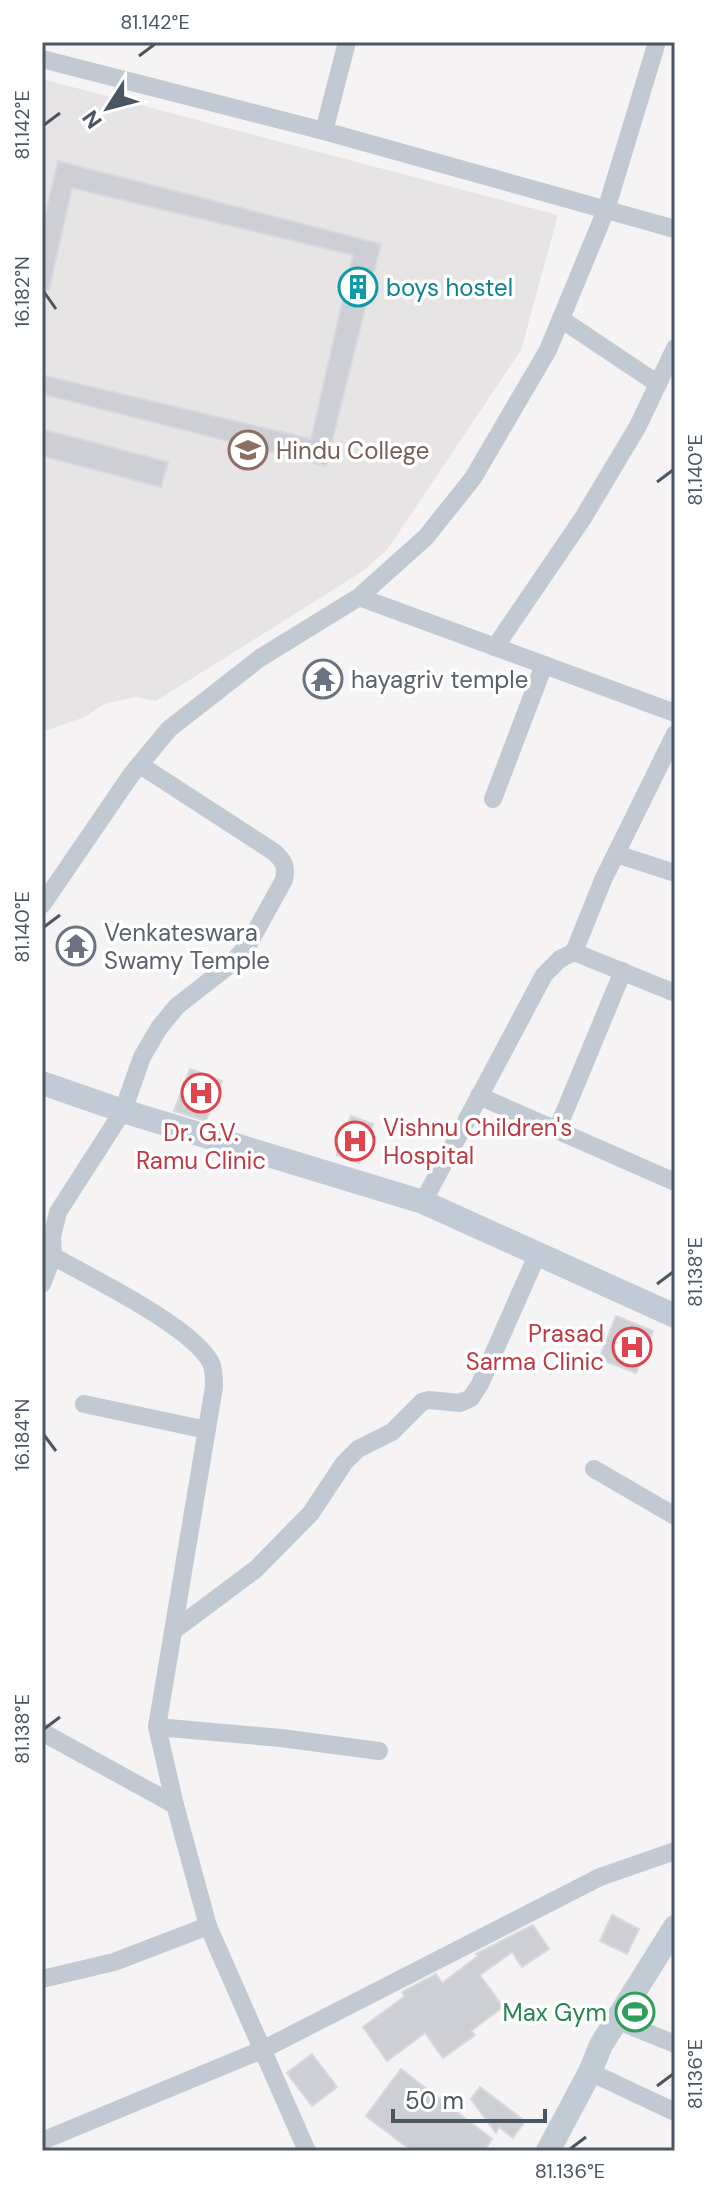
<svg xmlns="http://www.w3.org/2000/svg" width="717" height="2193" font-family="'DM Sans',sans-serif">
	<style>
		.education { fill: #e6e4e5 }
		.building { fill: #cdcfd5; stroke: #d7d9de; stroke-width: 2 }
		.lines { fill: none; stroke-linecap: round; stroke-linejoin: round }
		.street { stroke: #c1cad2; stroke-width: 18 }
		.secondary { stroke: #c1cbd6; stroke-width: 24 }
		.ticks { fill: none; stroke: #4a5661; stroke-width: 3 }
		.labels { text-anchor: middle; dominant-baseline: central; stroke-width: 7; stroke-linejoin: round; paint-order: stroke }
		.culture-label { font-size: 24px; fill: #0d838f; stroke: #fff; text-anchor: start }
		.education-label { font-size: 24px; fill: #785e54; stroke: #fff; text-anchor: start }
		.worship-label { font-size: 24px; fill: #5b616d; stroke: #fff; text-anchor: start }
		.health-label { font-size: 24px; fill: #be3a42; stroke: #fff; text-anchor: start }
		.leisure-label { font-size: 24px; fill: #27864d; stroke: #fff; text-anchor: end }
		.neatline { fill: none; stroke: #4a5661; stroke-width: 3 }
		.ticks-label { font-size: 20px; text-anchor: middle; fill: #4a5661 }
	</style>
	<rect width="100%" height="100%" fill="#f5f3f3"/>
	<path class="education" d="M 42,79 L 558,215 L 521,350 L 387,550 L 363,571 L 156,701 L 135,697 L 104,704 L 85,717 L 42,732 Z"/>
	<g class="building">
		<path d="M 58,161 L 381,244 L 326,466 L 42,394 L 42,375 L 311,439 L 353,255 L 72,188 L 49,290 L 42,290 L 42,227 Z"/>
		<path d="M 42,429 L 168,462 L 161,487 L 42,456 Z"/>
		<path d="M 190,1069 L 222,1081 L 206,1121 L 174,1111 Z"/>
		<path d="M 351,1116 L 373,1124 L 359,1163 L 337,1155 Z"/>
		<path d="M 616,1316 L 653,1331 L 636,1373 L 599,1359 Z"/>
		<path d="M 612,1915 L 639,1929 L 627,1954 L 600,1941 Z"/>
		<path d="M 533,1925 L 549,1949 L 522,1967 L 512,1952 L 480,1975 L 503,2007 L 471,2031 L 475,2035 L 443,2058 L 425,2033 L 387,2061 L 363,2027 L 405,1996 L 402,1992 L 436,1974 L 442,1983 L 478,1956 L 476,1954 Z"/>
		<path d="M 312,2054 L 337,2087 L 312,2106 L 287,2073 Z"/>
		<path d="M 401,2069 L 492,2139 L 484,2151 L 412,2151 L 366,2116 Z"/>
		<path d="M 480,2087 L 525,2121 L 513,2138 L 499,2127 L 496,2133 L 471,2099 Z"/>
	</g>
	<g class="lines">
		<g class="street">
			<path d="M 42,59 L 324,131 L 675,229"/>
			<path d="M 324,131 L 347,42"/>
			<path d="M 561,319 L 658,384"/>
			<path d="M 359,597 L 675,713"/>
			<path d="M 495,647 L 583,518 L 638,426 L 675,348"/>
			<path d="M 493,799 L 544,665"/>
			<path d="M 616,854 L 675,873"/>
			<path d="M 42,905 L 131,775 L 169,729 L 260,658 L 359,597 L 426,537 L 473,478 L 548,350 L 606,210 L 657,42"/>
			<path d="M 574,952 L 603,880 L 675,734"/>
			<path d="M 479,1096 L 675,1182"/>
			<path d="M 557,1130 L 623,971"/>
			<path d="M 423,1202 L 544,975 L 560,959 L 574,952 L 675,993"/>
			<path d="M 53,1256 C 91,1278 192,1326 211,1363 C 214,1369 214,1380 214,1387 L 157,1727 L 175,1805"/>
			<path d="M 42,1284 L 53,1256 L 52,1237 L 58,1212 L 123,1111 L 142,1057 L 159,1028 L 177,1006 L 231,964 L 248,945 L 284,880 C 287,867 284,861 274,852 L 140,765"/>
			<path d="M 84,1404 L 207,1430"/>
			<path d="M 594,1469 L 675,1516"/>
			<path d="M 173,1631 L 256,1569 L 311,1513 L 344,1463 L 358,1449 L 392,1432 L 422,1402 L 429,1400 L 460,1403 L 471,1398 L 480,1384 L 538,1253"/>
			<path d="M 157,1727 L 281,1738 L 379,1751"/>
			<path d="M 42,1732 L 175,1805 L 208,1926 L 307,2151"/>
			<path d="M 42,1979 L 114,1962 L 208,1926"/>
			<path d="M 616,2020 L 675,2044"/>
			<path d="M 590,2072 L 675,2112"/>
			<path d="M 42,2141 L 264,2049 L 600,1877 L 675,1851"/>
		</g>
		<g class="secondary">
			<path d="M 42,1083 L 123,1111 L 423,1202 L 675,1316"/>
			<path d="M 548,2151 L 590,2072 L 601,2045 L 675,1927"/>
		</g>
	</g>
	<path class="ticks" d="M 139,56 L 155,44M 44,125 L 60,113M 44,292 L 56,309M 657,482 L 673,470M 44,927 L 60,915M 657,1284 L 673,1272M 44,1435 L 56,1451M 44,1729 L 60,1717M 657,2086 L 673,2074M 570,2149 L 586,2137"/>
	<defs>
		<symbol id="building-ring" viewBox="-11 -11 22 22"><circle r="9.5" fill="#fff" stroke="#0f9aa8" stroke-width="1.5"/><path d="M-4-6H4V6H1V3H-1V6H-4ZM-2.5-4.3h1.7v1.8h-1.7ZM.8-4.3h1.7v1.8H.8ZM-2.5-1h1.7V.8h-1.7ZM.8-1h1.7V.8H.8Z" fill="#0f9aa8"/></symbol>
		<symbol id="university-ring" viewBox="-11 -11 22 22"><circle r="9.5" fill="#fff" stroke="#8d6e63" stroke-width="1.5"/><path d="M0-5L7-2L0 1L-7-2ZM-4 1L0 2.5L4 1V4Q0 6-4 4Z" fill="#8d6e63"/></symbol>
		<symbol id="temple-ring" viewBox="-11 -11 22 22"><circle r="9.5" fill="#fff" stroke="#6b7280" stroke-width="1.5"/><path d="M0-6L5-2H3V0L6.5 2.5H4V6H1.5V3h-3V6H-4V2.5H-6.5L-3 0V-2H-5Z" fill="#6b7280"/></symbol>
		<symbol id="hospital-ring" viewBox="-11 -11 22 22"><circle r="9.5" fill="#fff" stroke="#e0444e" stroke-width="1.5"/><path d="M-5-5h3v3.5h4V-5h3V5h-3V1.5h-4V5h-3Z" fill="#e0444e"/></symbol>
		<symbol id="stadium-ring" viewBox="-11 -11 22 22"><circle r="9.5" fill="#fff" stroke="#2e9e5b" stroke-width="1.5"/><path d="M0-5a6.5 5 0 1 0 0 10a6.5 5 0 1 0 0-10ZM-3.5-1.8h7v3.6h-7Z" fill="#2e9e5b"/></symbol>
	</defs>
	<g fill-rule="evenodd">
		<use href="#building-ring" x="336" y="265" width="44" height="44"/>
		<use href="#university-ring" x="226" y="428" width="44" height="44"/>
		<use href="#temple-ring" x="301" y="657" width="44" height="44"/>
		<use href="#temple-ring" x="54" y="924" width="44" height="44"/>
		<use href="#hospital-ring" x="179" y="1071" width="44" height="44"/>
		<use href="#hospital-ring" x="333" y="1119" width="44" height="44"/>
		<use href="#hospital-ring" x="610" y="1325" width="44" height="44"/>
		<use href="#stadium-ring" x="613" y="1990" width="44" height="44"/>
	</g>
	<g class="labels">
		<g class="culture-label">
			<text x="386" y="287">boys hostel</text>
		</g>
		<g class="education-label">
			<text x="276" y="450">Hindu College</text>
		</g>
		<g class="worship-label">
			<text x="351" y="679">hayagriv temple</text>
			<text x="104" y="932">Venkateswara<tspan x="104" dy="28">Swamy Temple</tspan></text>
		</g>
		<g class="health-label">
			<text x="383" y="1127">Vishnu Children's<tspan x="383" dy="28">Hospital</tspan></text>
			<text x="201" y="1132" text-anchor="middle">Dr. G.V.<tspan x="201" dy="28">Ramu Clinic</tspan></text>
			<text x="604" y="1333" text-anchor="end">Prasad<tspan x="604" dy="28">Sarma Clinic</tspan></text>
		</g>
		<g class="leisure-label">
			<text x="607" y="2012">Max Gym</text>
		</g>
	</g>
	<rect width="717" height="2193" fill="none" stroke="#ffffff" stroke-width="88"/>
	<g transform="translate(108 108) rotate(234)" stroke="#ffffff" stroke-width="6" paint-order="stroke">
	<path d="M0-6L14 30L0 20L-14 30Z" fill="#4a5661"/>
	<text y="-12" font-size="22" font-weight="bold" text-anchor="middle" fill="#4a5661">N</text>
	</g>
	<path d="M393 2109v12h152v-12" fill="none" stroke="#4a5661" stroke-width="4"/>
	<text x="405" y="2109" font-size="24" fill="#4a5661" stroke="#ffffff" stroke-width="6" paint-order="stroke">50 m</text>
	<rect x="44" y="44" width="629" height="2105" class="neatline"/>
	<g class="ticks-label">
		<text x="155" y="29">81.142°E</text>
		<text transform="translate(22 125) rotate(-90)" y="7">81.142°E</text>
		<text transform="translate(22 292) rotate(-90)" y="7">16.182°N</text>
		<text transform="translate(695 470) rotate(-90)" y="7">81.140°E</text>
		<text transform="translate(22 927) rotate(-90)" y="7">81.140°E</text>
		<text transform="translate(695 1272) rotate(-90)" y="7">81.138°E</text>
		<text transform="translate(22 1435) rotate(-90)" y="7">16.184°N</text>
		<text transform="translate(22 1729) rotate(-90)" y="7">81.138°E</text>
		<text transform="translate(695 2074) rotate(-90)" y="7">81.136°E</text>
		<text x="570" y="2178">81.136°E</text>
	</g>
</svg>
